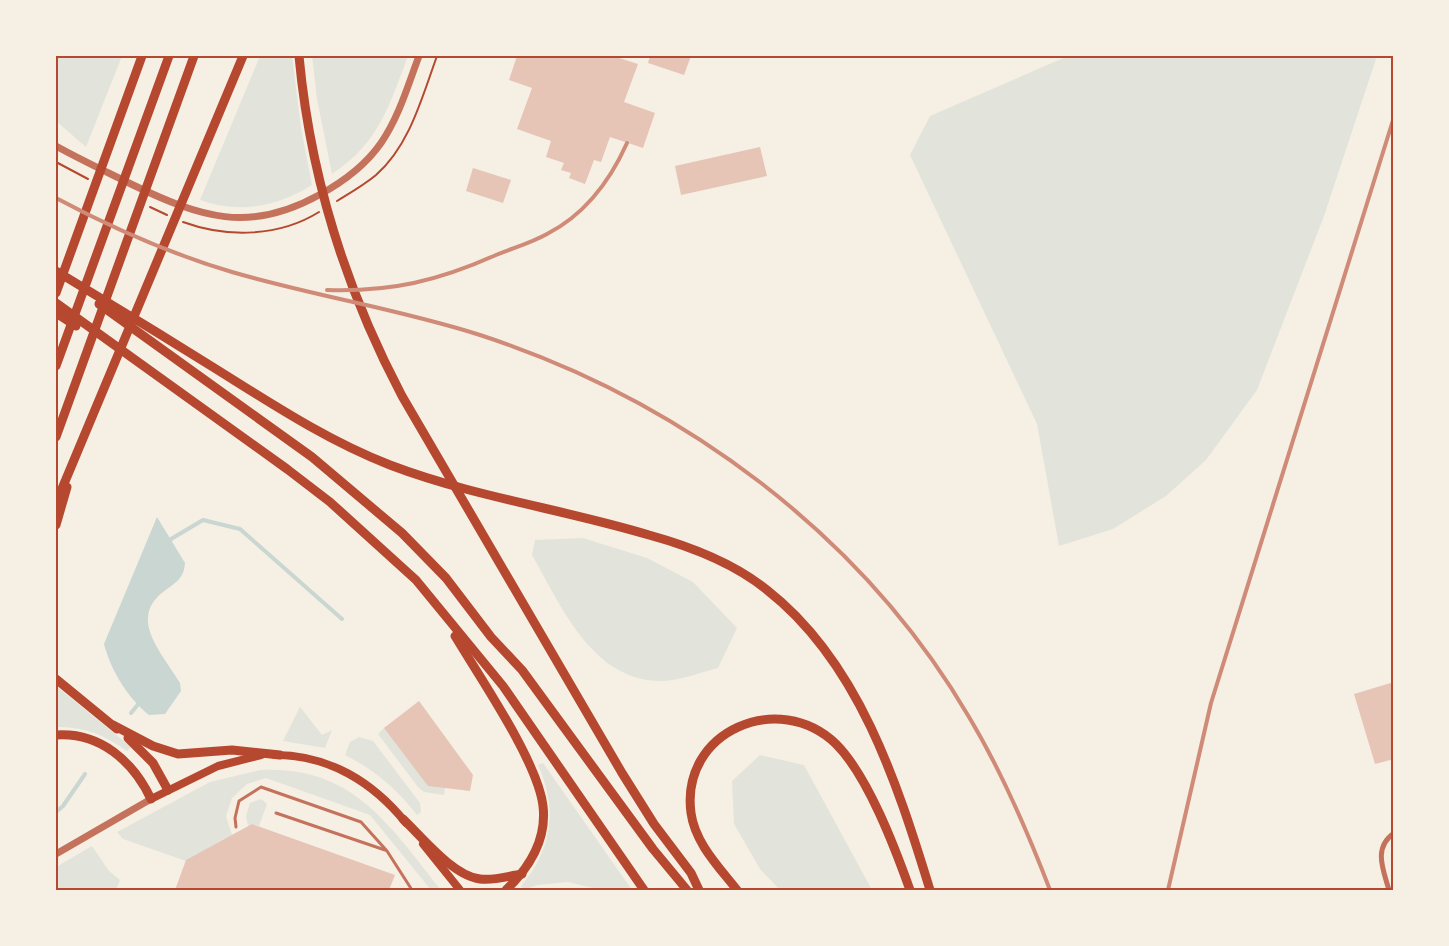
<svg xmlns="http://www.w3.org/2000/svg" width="1449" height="946" font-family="'Source Serif 4',serif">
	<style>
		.green { fill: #e2e4dc }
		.water { fill: #c9d6d2 }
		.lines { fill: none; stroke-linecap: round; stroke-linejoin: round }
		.stream { stroke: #c9d6d2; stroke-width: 4 }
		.building { fill: #e6c5b7 }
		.path { stroke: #b5482f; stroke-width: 2 }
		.service { stroke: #c5725c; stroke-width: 3 }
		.minor { stroke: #c5725c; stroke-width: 5 }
		.tertiary { stroke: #c5725c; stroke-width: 7 }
		.secondary { stroke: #b5482f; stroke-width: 8 }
		.motorway { stroke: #b5482f; stroke-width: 9 }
		.rail { stroke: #cf8b77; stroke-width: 4 }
		.neatline { fill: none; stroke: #b5482f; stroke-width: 2 }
	</style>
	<rect width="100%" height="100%" fill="#f6efe4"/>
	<g class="green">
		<path d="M 56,56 L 122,56 L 86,147 L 56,121 Z"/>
		<path d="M 260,56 L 292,56 L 301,128 L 312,185 C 277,207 239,214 200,200 Z"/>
		<path d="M 312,56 L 408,56 C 389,106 379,143 332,174 L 317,99 Z"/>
		<path d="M 1068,56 L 1377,56 L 1324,216 L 1257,390 L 1206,460 L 1166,496 L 1113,529 L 1059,546 L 1037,424 L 910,155 L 930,116 Z"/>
		<path d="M 583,538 L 647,558 L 693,582 L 737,628 L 718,668 C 702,672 682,680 664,681 C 593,683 562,607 532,555 L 535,540 Z"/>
		<path d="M 56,686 L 131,747 L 127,751 C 105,735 83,726 56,727 Z"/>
		<path d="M 300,707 L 322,735 L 332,730 L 325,748 L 283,741 Z"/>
		<path d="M 384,728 L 445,788 L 444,795 L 424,792 L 418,787 L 378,734 Z"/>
		<path d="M 359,737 L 373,741 L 420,803 L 421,812 L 417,815 C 397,789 375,770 345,755 L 350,742 Z"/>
		<path d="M 760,755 L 804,765 L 872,890 L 780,890 L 760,869 L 734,824 L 732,781 Z"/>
		<path d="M 543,763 L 632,890 L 601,890 L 568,882 L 537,885 L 524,890 L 521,886 C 552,850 558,809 538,765 Z"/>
		<path d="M 260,770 C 353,765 390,826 441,890 L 431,890 L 370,815 L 266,778 L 247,784 L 232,798 L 226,816 L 232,835 L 186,861 L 123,839 L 117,832 L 210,782 Z"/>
		<path d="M 261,799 L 267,804 L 259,826 L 252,824 L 248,826 L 246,816 L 250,803 Z"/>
		<path d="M 92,846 L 109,871 L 120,880 L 116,890 L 56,890 L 56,867 Z"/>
	</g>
	<path class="water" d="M 157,517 L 185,563 C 184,577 178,581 167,589 C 126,617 161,651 180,683 L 181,691 L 165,714 L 149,715 C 128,698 111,671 104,644 Z"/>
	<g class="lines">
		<g class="stream">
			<path d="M 169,543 L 171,539 L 203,520 L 240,529 L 342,619"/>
			<path d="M 131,713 L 140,702"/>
			<path d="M 56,812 L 63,806 L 85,774"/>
		</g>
	</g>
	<g class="building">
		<path d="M 517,56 L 613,56 L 638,64 L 624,102 L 655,113 L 643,148 L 610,137 L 601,162 L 594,160 L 585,184 L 569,178 L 571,173 L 561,170 L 564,163 L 546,157 L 551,141 L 517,129 L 532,88 L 509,80 Z"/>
		<path d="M 650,56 L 691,56 L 684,75 L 648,63 Z"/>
		<path d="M 760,147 L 767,176 L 681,195 L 675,166 Z"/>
		<path d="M 473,168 L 511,180 L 503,203 L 466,191 Z"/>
		<path d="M 1394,682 L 1394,759 L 1375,764 L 1354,694 Z"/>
		<path d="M 419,701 L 473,775 L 470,791 L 428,786 L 384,728 Z"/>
		<path d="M 252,824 L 395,875 L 389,890 L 175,890 L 186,860 Z"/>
	</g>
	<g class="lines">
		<g class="path">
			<path d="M 56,162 L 88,179"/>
			<path d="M 337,201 C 350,193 364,185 376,175 C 410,145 422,97 437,56"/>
			<path d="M 150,207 L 167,215"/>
			<path d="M 183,222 C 227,238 279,237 319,212"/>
		</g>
		<g class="service">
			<path d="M 276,813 L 385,850"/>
			<path d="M 236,827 L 235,818 L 239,801 L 261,787 L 361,822 L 387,851 L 412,890"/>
		</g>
		<path class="minor" d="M 1389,890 C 1383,869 1373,848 1394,833"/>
		<g class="tertiary">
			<path d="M 56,146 C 81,160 107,172 133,185 C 200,217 249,234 319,195 C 343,182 365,166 381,143 C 399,117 408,85 419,56"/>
			<path d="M 56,854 L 151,799"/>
		</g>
		<g class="secondary">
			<path d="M 275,755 C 329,755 373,782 406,823"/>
			<path d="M 151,799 L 218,766 L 261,755"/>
			<path d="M 423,844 L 460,890"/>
		</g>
		<g class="motorway">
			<path d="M 299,56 C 310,175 346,290 402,396 L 622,773 L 654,824 L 691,873 L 699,890"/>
			<path d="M 56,271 C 109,303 163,336 216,369 C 272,404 328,441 390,465 C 474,497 563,509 649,535 C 689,546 734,563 767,590 C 859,662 897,783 930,890"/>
			<path d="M 56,293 L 142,56"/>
			<path d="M 56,303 L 287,469 L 330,502 L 416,580 L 503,686 L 644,890"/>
			<path d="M 99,304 L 312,457 L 402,533 L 446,578 L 491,637 L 522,670 L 653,849 L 687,890"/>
			<path d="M 56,313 L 76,326"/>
			<path d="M 56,366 L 169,56"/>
			<path d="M 56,437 L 194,56"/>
			<path d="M 56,503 L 243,56"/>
			<path d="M 56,525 L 67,487"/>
			<path d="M 455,636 C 479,676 538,762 543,806 C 547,840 529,868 506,890"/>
			<path d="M 56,679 L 117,729"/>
			<path d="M 113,725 L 153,746 L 178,754 L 232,750 L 280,755"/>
			<path d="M 56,735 C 100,732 133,761 151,799"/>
			<path d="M 128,738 L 153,763 L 168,790"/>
			<path d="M 403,819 C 422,837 453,876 480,879 C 494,881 508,876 522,874"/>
			<path d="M 737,890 C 719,867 695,843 691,813 C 680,731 779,689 836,744 C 868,776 895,848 910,890"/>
		</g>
		<g class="rail">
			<path d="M 56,198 C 112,228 171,254 232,272 C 314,296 399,309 480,335 C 680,400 862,534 969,717 C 1002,772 1027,830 1050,890"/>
			<path d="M 327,290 C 391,292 438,281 496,255 C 513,248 531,243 547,234 C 584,215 610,181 627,143"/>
			<path d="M 1168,890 L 1211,703 L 1394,117"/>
		</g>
	</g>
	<rect width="1449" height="946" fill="none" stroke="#f6efe4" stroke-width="114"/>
	<rect x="57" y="57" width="1335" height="832" class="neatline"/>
</svg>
